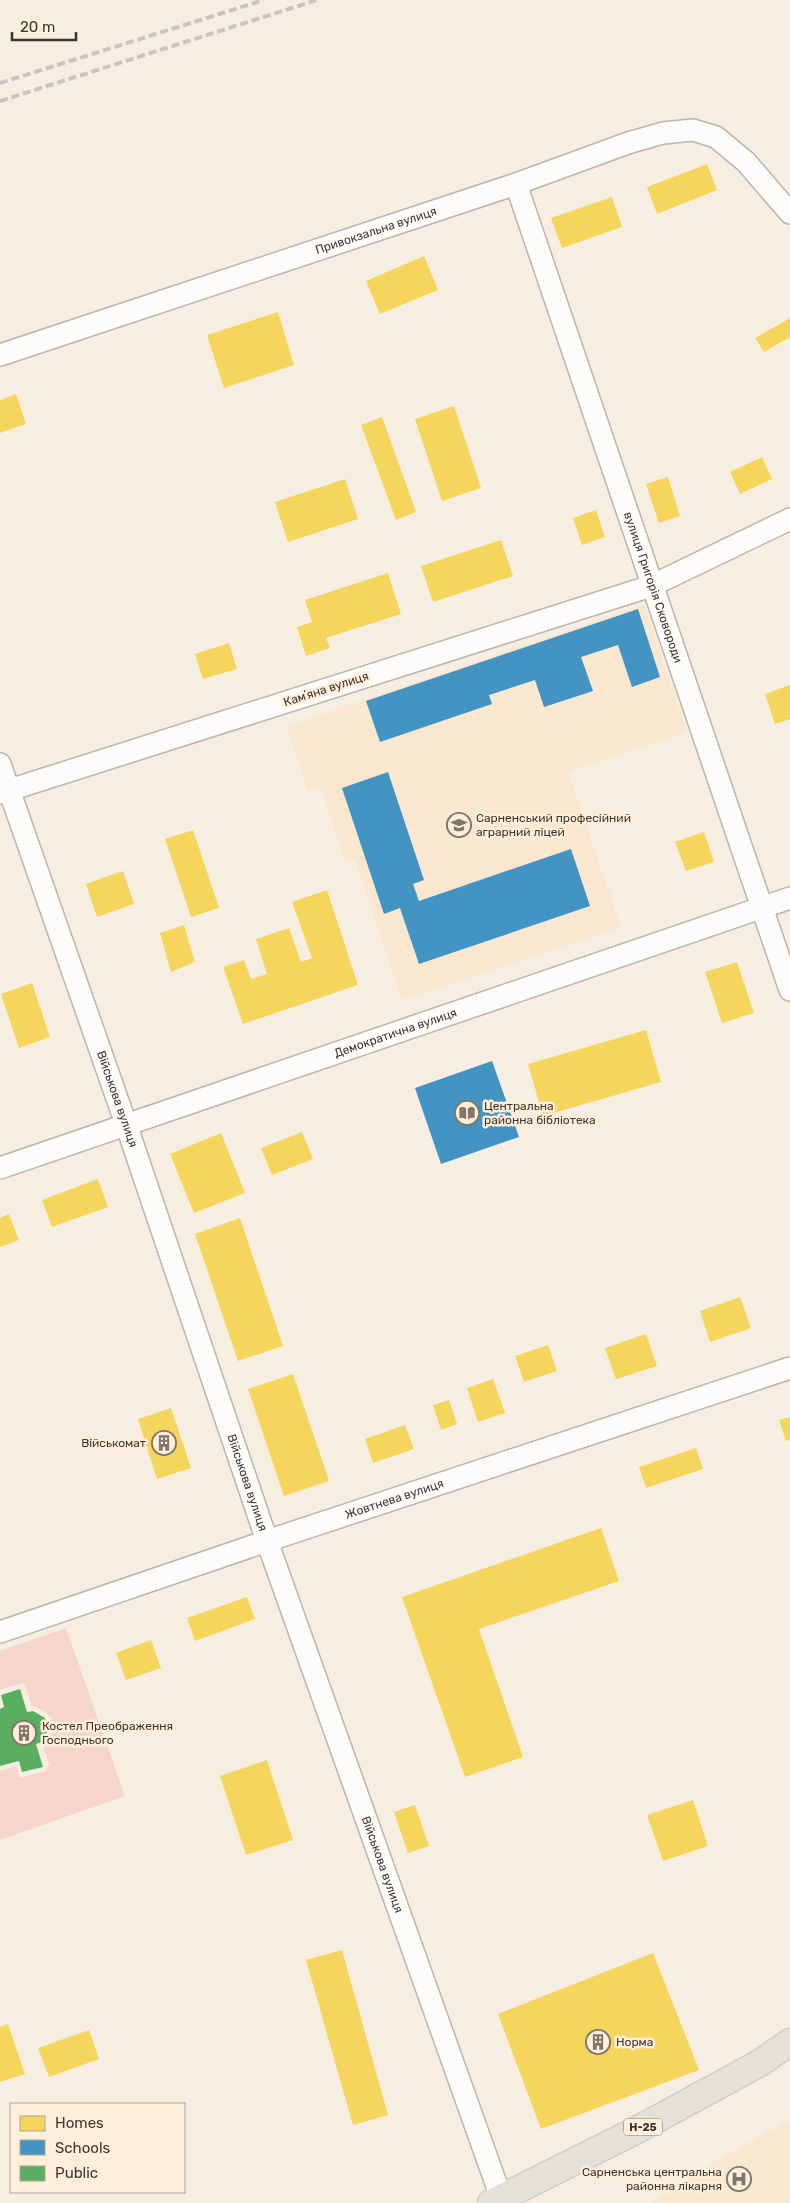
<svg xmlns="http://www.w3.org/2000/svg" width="790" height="2203" font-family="Rubik,sans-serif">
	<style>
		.built { fill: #f9e7d0 }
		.green { fill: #f6d6cb }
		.homes { fill: #f6d55c }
		.schools { fill: #4393c3 }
		.public { fill: #5aae61 }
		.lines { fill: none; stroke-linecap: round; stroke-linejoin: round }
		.minor-casing { stroke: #bcb5ab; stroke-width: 24 }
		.major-casing { stroke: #d2cdc7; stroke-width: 29 }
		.minor { stroke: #fefcfb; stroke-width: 21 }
		.major { stroke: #e4e1d9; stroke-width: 26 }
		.rail { stroke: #c7c4c1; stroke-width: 4; stroke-dasharray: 8 4; stroke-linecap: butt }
		.labels { text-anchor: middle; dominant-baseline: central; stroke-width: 5; stroke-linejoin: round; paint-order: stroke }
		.shield { fill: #ffefda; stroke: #796e61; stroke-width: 1 }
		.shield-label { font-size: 11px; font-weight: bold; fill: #3f372d }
		.street-label { font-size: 12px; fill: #3f372d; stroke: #ffefda }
		.poi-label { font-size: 12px; fill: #3f372d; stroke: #ffefda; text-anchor: start }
	</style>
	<rect width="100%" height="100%" fill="#f7eee2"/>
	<g class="built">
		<path d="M 644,605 L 687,732 L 568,772 L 621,927 L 402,1000 L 355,859 L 345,862 L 321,788 L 308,791 L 286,726 Z"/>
		<path d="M 790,2120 L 790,2203 L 652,2203 L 725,2155 Z"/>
	</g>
	<path class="green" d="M 66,1628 L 125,1796 L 0,1840 L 0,1771 L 16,1766 L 20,1778 L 46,1771 L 49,1764 L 43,1747 C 60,1729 56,1713 32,1706 L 25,1685 L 22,1683 L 0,1690 L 0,1651 Z"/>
	<g class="homes">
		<path d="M 707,164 L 717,190 L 657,214 L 647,187 Z"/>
		<path d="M 612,197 L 622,227 L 562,248 L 551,218 Z"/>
		<path d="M 424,256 L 438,290 L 380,314 L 366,281 Z"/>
		<path d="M 278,312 L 294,365 L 224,388 L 207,335 Z"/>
		<path d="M 790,318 L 790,337 L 764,352 L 755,338 Z"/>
		<path d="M 16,394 L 26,424 L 0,433 L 0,400 Z"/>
		<path d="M 454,406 L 481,488 L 442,501 L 415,419 Z"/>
		<path d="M 382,417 L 416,512 L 396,520 L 361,425 Z"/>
		<path d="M 762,457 L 772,479 L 740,494 L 730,472 Z"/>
		<path d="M 668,477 L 680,516 L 659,523 L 646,484 Z"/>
		<path d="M 345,479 L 358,519 L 288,542 L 275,502 Z"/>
		<path d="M 596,510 L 605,537 L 582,545 L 573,518 Z"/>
		<path d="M 501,540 L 513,576 L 433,602 L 421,566 Z"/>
		<path d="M 388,573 L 401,614 L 326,638 L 330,648 L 306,656 L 297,627 L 312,622 L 305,600 Z"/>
		<path d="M 229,643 L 237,669 L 203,679 L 195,654 Z"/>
		<path d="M 790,685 L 790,719 L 775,724 L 765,694 Z"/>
		<path d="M 193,830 L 219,908 L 191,917 L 165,839 Z"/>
		<path d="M 704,832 L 714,862 L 686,871 L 675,842 Z"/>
		<path d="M 123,871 L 134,904 L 97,917 L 86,884 Z"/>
		<path d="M 327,890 L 358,985 L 243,1024 L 223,967 L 244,960 L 251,979 L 267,974 L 256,939 L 289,928 L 301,962 L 312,958 L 292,902 Z"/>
		<path d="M 184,925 L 195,962 L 171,972 L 160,933 Z"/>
		<path d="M 737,962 L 754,1013 L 722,1023 L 705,972 Z"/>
		<path d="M 32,983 L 50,1037 L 19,1048 L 1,994 Z"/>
		<path d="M 646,1030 L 661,1082 L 543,1116 L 528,1064 Z"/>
		<path d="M 302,1132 L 313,1159 L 272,1175 L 261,1148 Z"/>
		<path d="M 221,1133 L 245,1193 L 194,1213 L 170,1154 Z"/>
		<path d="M 98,1179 L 108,1207 L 52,1227 L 42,1200 Z"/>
		<path d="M 9,1214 L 19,1240 L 0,1247 L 0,1218 Z"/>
		<path d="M 240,1218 L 283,1346 L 238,1361 L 195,1234 Z"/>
		<path d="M 740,1297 L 751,1328 L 710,1342 L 700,1311 Z"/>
		<path d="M 646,1334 L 657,1366 L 616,1379 L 605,1348 Z"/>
		<path d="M 548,1345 L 557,1371 L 524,1382 L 515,1356 Z"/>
		<path d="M 293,1374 L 329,1481 L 284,1496 L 248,1389 Z"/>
		<path d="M 493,1379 L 505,1413 L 478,1422 L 467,1388 Z"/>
		<path d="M 449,1400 L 457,1424 L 441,1430 L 433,1405 Z"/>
		<path d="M 171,1408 L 191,1468 L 157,1479 L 138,1419 Z"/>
		<path d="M 790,1417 L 790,1440 L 786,1441 L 779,1420 Z"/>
		<path d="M 405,1425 L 414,1449 L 373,1463 L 365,1439 Z"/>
		<path d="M 696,1448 L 703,1469 L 646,1488 L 639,1467 Z"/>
		<path d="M 601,1528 L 619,1581 L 479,1629 L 523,1757 L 465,1777 L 402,1597 Z"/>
		<path d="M 247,1597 L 255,1619 L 195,1641 L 187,1618 Z"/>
		<path d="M 151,1640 L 161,1668 L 126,1680 L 116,1653 Z"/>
		<path d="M 267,1760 L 293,1840 L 246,1855 L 220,1776 Z"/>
		<path d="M 693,1800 L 708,1846 L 663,1861 L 647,1815 Z"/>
		<path d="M 415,1805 L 429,1846 L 408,1853 L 394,1812 Z"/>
		<path d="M 342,1950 L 388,2115 L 353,2125 L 306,1960 Z"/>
		<path d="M 653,1953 L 699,2070 L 541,2129 L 498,2014 Z"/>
		<path d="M 8,2024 L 25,2074 L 0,2082 L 0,2027 Z"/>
		<path d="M 89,2030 L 99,2059 L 49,2077 L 38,2048 Z"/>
	</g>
	<g class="schools">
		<path d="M 638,609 L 660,677 L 632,687 L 618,645 L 581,657 L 593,691 L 544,707 L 535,680 L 489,695 L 492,704 L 380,742 L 366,701 Z"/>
		<path d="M 388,772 L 424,880 L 413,884 L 419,901 L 571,849 L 590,906 L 419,964 L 400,908 L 384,914 L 342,788 Z"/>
		<path d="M 492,1061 L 519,1137 L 441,1164 L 415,1088 Z"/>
	</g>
	<path class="public" d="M 20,1689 L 27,1712 L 33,1711 L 45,1718 L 48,1730 L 42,1742 L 36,1744 L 43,1767 L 22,1772 L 19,1761 L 0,1766 L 0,1709 L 4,1707 L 1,1695 Z"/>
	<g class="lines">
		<defs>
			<g id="minor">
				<path id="s1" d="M 516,184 L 790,990"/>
				<path id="s2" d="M 0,355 L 516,184 L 628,143 L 663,133 L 693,130 L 716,137 L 746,162 L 790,213"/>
				<path id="s3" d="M 0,764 L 126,1124 L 267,1541 L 503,2203"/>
				<path d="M 0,793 L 651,586 L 790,519"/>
				<path id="s4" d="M 0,1168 L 790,898"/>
				<path id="s5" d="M 0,1632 L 267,1541 L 790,1368"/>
			</g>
			<path id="major" d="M 491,2203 L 633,2132 L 760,2063 L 790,2042"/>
		</defs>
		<use href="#minor" class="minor-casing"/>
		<use href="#major" class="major-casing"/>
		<use href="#minor" class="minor"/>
		<use href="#major" class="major"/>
		<g class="rail">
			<path d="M 0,83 L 264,0"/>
			<path d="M 0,101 L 317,0"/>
		</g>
	</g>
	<defs>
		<symbol id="university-ring" viewBox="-11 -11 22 22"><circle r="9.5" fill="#ffefda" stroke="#7f776c" stroke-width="1.5"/><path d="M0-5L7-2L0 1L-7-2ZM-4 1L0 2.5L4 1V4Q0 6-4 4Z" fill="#7f776c"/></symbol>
		<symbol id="library-ring" viewBox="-11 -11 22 22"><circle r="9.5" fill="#ffefda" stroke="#7f776c" stroke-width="1.5"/><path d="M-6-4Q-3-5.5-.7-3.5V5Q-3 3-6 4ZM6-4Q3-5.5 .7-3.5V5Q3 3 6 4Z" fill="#7f776c"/></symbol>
		<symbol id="building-ring" viewBox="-11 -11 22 22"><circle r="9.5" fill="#ffefda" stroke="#7f776c" stroke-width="1.5"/><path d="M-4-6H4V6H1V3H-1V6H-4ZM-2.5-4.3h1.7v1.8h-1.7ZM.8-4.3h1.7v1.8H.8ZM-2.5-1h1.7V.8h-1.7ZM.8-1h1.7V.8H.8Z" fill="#7f776c"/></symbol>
		<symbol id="hospital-ring" viewBox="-11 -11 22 22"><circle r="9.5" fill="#ffefda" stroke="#7f776c" stroke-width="1.5"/><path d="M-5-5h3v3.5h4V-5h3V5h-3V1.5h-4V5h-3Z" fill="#7f776c"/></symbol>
	</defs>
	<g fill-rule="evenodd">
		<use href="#university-ring" x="445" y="811" width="28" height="28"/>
		<use href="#library-ring" x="453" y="1099" width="28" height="28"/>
		<use href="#building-ring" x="150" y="1429" width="28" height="28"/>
		<use href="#building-ring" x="10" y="1719" width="28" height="28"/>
		<use href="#building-ring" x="584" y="2028" width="28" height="28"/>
		<use href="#hospital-ring" x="725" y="2165" width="28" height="28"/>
	</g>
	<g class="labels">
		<rect class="shield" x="624" y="2118.5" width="38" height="17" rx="4"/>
		<g class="shield-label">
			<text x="643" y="2127">Н-25</text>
		</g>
		<g class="street-label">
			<text stroke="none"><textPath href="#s2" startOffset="396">Привокзальна вулиця</textPath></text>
			<text stroke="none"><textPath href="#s1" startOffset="426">вулиця Григорія Сковороди</textPath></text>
			<text transform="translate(326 689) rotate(-18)">Камʼяна вулиця</text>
			<text stroke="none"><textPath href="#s4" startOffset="418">Демократична вулиця</textPath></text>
			<text stroke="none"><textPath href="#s3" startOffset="355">Військова вулиця</textPath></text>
			<text stroke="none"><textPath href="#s3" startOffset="760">Військова вулиця</textPath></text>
			<text stroke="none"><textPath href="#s5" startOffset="416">Жовтнева вулиця</textPath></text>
			<text stroke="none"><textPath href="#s3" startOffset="1165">Військова вулиця</textPath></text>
		</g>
		<g class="poi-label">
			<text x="476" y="818">Сарненський професійний<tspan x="476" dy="14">аграрний ліцей</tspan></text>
			<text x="484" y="1106">Центральна<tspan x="484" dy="14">районна бібліотека</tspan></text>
			<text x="146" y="1443" text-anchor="end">Військомат</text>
			<text x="42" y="1726">Костел Преображення<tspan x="42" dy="14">Господнього</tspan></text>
			<text x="616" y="2042">Норма</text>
			<text x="722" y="2172" text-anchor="end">Сарненська центральна<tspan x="722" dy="14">районна лікарня</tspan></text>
		</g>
	</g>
	<rect x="10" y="2103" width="175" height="90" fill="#ffefda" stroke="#b2a595"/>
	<rect x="20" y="2116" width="25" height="15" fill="#f6d55c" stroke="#b2a595"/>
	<text x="55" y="2128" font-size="15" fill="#3f372d">Homes</text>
	<rect x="20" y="2140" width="25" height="15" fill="#4393c3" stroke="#b2a595"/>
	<text x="55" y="2153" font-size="15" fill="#3f372d">Schools</text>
	<rect x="20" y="2166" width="25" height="15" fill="#5aae61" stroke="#b2a595"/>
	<text x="55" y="2178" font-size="15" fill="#3f372d">Public</text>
	<path d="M12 32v8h64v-8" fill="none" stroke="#3f372d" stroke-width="2.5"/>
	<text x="20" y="32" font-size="15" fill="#3f372d" stroke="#ffefda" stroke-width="4" paint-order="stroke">20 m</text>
</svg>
